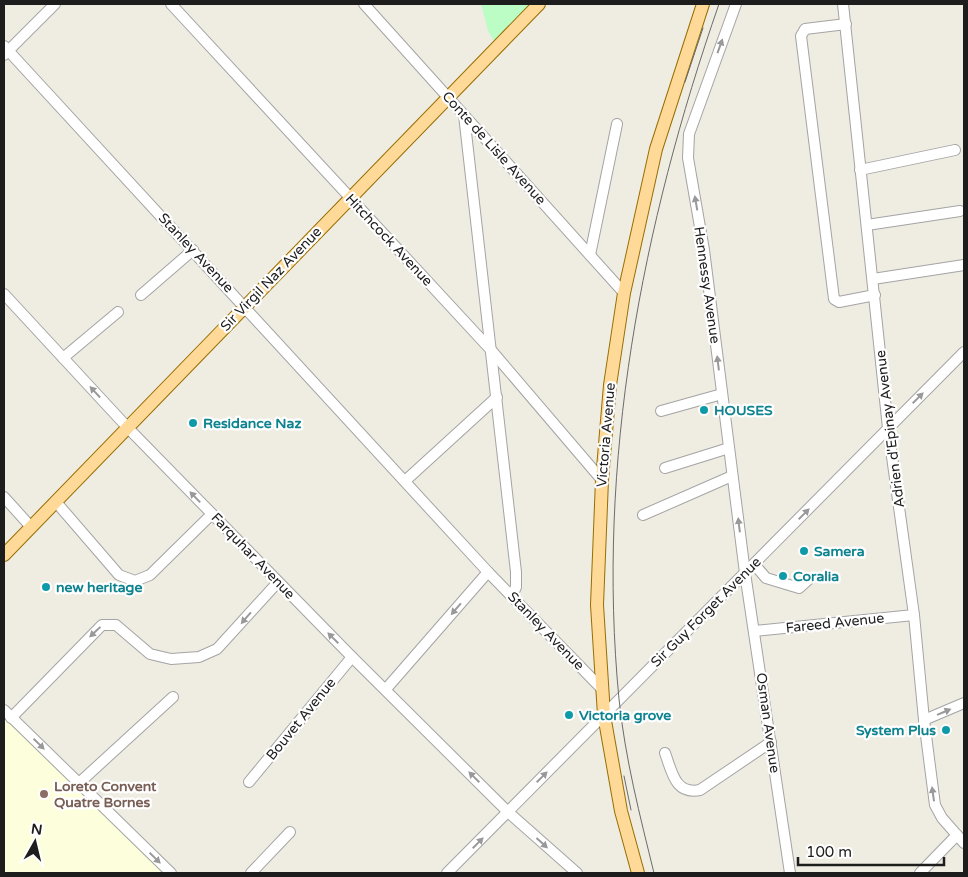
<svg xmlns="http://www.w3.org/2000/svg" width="968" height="877" font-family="'Varela Round',sans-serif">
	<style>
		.education { fill: #fdffdc }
		.park { fill: #bbfdc5 }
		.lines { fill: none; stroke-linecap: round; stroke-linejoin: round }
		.minor-casing { stroke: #a4a4a4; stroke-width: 12 }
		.major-casing { stroke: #976e00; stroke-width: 14 }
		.minor { stroke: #fff; stroke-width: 10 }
		.major { stroke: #ffd998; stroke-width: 12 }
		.tram { stroke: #6b6b6b; stroke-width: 1 }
		.oneway { fill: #999 }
		.culture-dot { fill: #0f9aa8; stroke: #fff; stroke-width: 2 }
		.education-dot { fill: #8d6e63; stroke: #fff; stroke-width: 2 }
		.labels { text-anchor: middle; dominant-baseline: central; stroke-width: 4.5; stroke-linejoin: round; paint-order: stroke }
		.street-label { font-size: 14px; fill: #1d1d1d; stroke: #fff }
		.culture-label { font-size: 14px; font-weight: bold; fill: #0d838f; stroke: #fff; text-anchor: start }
		.education-label { font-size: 14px; font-weight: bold; fill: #785e54; stroke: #fff; text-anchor: start }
	</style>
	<rect width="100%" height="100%" fill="#efece2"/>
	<path class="education" d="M 4,714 L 163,873 L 4,873 Z"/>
	<path class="park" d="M 481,4 L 533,4 L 494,41 L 488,31 Z"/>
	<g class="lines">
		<defs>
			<g id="minor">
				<path d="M 171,4 L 491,350 L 602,480"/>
				<path d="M 364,4 L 624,293"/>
				<path d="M 736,4 L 689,134 L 688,158 L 704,250 L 745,573 L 790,873"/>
				<path d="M 843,4 L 888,428 L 914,615 L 924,720 L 935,805 L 942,818 L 964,843"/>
				<path d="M 846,24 L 805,29 L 801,36 L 834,299 L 839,302 L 875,295"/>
				<path d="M 4,46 L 488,572 L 603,690"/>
				<path d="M 4,55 L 55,4"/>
				<path d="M 464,115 L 516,572 L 516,587 L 512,596"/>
				<path d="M 860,170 L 955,150"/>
				<path d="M 867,225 L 960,211"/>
				<path d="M 590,255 L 617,124"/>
				<path d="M 873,279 L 964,265"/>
				<path d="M 4,294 L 128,428 L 352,657 L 508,812 L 577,873"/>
				<path d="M 141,295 L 193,250"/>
				<path d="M 63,358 L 118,312"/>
				<path d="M 661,411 L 722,394"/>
				<path d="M 665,468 L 729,448"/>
				<path d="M 405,481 L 497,397"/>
				<path d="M 4,497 L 31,527"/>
				<path d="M 56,502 L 119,575 L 135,581 L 150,575 L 212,514"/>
				<path d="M 643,515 L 732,476"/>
				<path d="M 754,564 L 766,578 L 799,588 L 808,580"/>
				<path d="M 755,631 L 914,615"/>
				<path d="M 386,689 L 488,572"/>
				<path d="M 4,710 L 171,873"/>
				<path d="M 11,718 L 102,625 L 116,625 L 150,654 L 171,659 L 199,657 L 217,649 L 278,582"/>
				<path d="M 924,720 L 964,703"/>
				<path d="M 665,753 C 672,772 675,795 700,790 L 771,742"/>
				<path d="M 249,782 L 352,657"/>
				<path d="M 79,783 L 173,697"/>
				<path d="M 251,873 L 290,832"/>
				<path d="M 447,873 L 964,352"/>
				<path d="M 920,873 L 957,835"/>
			</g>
			<g id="major">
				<path d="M 4,555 L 539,4"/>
				<path d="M 638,873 L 621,811 L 604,715 L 597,605 L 602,480 L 610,385 L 624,293 L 656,149 L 703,4"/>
			</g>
		</defs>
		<use href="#minor" class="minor-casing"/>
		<use href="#major" class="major-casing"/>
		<use href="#minor" class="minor"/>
		<use href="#major" class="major"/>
		<g class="tram">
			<path d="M 685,82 L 703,28"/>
			<path d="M 624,776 L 631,810"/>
			<path d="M 654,873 C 640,816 625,758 619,699 C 596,463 642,225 719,4"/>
		</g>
	</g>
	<defs><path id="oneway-solid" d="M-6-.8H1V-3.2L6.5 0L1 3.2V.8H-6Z" transform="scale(1.25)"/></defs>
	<g class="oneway">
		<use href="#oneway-solid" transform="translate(720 46) rotate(-70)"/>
		<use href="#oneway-solid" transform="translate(696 203) rotate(-100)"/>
		<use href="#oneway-solid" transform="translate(718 363) rotate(-97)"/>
		<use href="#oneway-solid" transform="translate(95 392) rotate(-133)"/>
		<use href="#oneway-solid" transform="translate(918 398) rotate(-45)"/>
		<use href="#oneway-solid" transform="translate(195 497) rotate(-134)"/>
		<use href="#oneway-solid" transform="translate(804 514) rotate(-45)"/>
		<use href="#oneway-solid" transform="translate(739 525) rotate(-97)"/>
		<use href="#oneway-solid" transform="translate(456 609) rotate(131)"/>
		<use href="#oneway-solid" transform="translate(246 618) rotate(131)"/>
		<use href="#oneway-solid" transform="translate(95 632) rotate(137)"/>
		<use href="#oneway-solid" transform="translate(333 638) rotate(-135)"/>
		<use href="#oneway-solid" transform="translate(944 712) rotate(-23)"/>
		<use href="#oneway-solid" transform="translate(39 744) rotate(44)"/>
		<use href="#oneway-solid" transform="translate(474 777) rotate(-135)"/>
		<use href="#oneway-solid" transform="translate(542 777) rotate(-45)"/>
		<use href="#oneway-solid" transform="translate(933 794) rotate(-98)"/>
		<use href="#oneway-solid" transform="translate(478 843) rotate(-45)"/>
		<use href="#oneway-solid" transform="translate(542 843) rotate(42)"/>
		<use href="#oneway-solid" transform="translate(155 858) rotate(44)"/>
	</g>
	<g class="culture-dot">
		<circle cx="704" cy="410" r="5"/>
		<circle cx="193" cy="423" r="5"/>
		<circle cx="804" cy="551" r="5"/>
		<circle cx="783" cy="576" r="5"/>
		<circle cx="46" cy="587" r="5"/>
		<circle cx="569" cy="715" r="5"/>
		<circle cx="946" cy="730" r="5"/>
	</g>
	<circle class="education-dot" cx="44" cy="794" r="5"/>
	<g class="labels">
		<g class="street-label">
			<text transform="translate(494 148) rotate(48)">Conte de Lisle Avenue</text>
			<text transform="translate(389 240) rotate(47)">Hitchcock Avenue</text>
			<text transform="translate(196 253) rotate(47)">Stanley Avenue</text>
			<text transform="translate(271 279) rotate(-46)">Sir Virgil Naz Avenue</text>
			<text transform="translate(707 285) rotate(82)">Hennessy Avenue</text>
			<text transform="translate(890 429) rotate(-97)">Adrien d'Epinay Avenue</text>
			<text transform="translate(606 435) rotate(-85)">Victoria Avenue</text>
			<text transform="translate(253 556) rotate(46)">Farquhar Avenue</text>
			<text transform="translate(706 612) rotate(-45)">Sir Guy Forget Avenue</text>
			<text transform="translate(835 623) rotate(-6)">Fareed Avenue</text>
			<text transform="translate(546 631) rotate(46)">Stanley Avenue</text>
			<text transform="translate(301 719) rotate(-51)">Bouvet Avenue</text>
			<text transform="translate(768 723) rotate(82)">Osman Avenue</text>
		</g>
		<g class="culture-label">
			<text x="714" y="410">HOUSES</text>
			<text x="203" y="423">Residance Naz</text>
			<text x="814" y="551">Samera</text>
			<text x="793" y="576">Coralia</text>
			<text x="56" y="587">new heritage</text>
			<text x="579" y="715">Victoria grove</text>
			<text x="936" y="730" text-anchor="end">System Plus</text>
		</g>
		<g class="education-label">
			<text x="54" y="786">Loreto Convent<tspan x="54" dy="16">Quatre Bornes</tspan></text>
		</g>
	</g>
	<rect width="968" height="877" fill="none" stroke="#1d1d1d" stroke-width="10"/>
	<g transform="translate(35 842) rotate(8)" stroke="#ffffff" stroke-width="4" paint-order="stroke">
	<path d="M0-4L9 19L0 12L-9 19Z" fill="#1d1d1d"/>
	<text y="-8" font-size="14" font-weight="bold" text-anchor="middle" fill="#1d1d1d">N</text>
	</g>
	<path d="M798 857v8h146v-8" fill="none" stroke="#1d1d1d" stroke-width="2.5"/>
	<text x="806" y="857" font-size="15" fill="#1d1d1d" stroke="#ffffff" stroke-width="4" paint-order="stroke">100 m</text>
</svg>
